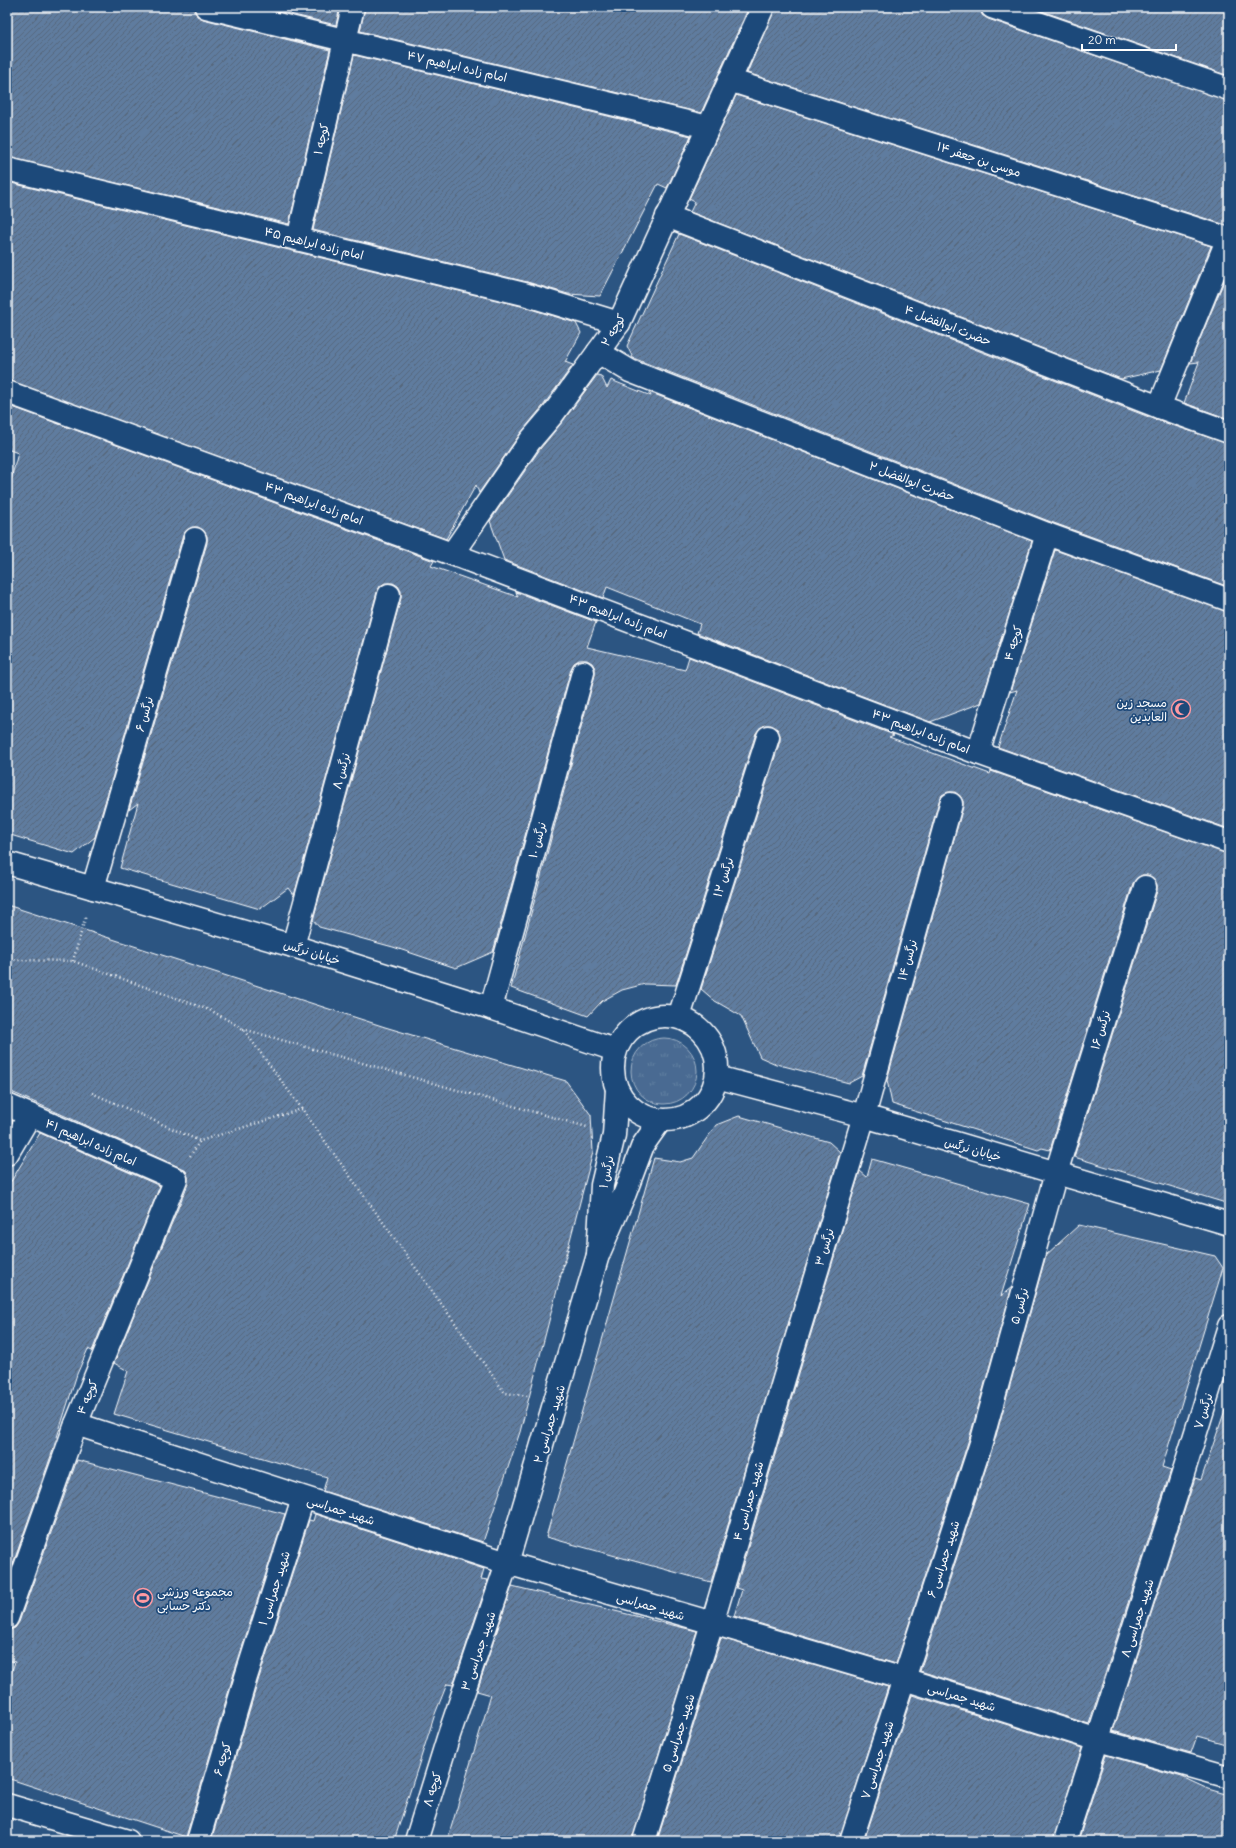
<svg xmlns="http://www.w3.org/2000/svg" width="1236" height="1848" font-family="Delius,'Playpen Sans Arabic',sans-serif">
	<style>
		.grass { fill: url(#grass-tufts); stroke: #a4b5c8 }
		.building { fill: url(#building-hatch); stroke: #fff }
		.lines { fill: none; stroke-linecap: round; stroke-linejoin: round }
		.minor-casing { stroke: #fff; stroke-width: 25 }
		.path { stroke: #fff; stroke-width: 2.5; stroke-dasharray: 1 3; stroke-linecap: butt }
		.minor { stroke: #1f4a7a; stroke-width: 22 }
		.labels { text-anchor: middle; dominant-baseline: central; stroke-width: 3.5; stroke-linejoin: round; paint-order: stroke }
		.street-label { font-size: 12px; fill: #fff; stroke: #1f4a7a }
		.poi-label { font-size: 12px; fill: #fff; stroke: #1f4a7a; text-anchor: end }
	</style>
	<defs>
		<pattern id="grass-tufts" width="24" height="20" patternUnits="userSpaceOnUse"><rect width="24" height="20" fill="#486b92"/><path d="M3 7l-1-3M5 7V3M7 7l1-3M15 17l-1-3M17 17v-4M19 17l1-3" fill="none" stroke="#6381a2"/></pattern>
		<pattern id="building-hatch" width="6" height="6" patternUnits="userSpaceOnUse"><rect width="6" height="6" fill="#5e7c9f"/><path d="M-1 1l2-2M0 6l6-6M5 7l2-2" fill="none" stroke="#56667a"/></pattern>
	</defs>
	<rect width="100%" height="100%" fill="#2c5582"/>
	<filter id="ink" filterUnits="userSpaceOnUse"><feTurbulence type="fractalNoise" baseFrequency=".025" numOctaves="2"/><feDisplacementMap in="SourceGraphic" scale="8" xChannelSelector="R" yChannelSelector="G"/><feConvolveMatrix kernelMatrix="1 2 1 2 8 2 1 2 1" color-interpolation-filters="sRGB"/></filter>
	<g filter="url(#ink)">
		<circle class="grass" cx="664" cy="1071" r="33"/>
		<g class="building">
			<path d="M 7,7 L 194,7 L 197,16 L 203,19 L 330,50 L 289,224 L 7,157 Z"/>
			<path d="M 260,7 L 340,7 L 336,25 Z"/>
			<path d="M 365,7 L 749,7 L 701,113 L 360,31 Z"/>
			<path d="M 775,7 L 980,7 L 982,15 L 988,19 L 1229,101 L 1229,226 L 747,73 Z"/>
			<path d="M 1030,7 L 1229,7 L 1229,76 Z"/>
			<path d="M 354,55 L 691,136 L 667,188 L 658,184 L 600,296 L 568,294 L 527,282 L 313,230 Z"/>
			<path d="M 736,95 L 1211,246 L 1161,370 L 1121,379 L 690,212 L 695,202 L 689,199 Z"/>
			<path d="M 7,182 L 521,306 L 576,323 L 581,333 L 565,362 L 573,365 L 543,406 L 520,434 L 479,493 L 476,485 L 446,539 L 7,380 Z"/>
			<path d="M 679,234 L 1154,419 L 1229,444 L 1229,587 L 1051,522 L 633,358 L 627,346 Z"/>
			<path d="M 1229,269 L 1229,419 L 1184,403 L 1199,362 L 1190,363 Z"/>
			<path d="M 597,375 L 601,376 L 607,388 L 611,380 L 651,396 L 649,392 L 1032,541 L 981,703 L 930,722 L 697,633 L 700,624 L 607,587 L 603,598 L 504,560 L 490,521 L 540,449 L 563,421 Z"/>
			<path d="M 7,405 L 434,561 L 431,566 L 518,597 L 516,592 L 596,622 L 587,647 L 685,670 L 689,657 L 894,735 L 889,737 L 990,774 L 991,771 L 1229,854 L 1229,1204 L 1074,1157 L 1157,891 L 1157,885 L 1154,879 L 1148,875 L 1142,875 L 1137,878 L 1133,883 L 1050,1150 L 1042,1148 L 1038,1150 L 892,1104 L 887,1080 L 963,807 L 963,801 L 960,796 L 955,792 L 948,792 L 942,795 L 939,801 L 862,1076 L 849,1083 L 776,1064 L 760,1057 L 741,1016 L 715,1001 L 701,989 L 780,741 L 780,735 L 777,729 L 771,725 L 765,725 L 760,728 L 756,733 L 676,985 L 645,984 L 622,990 L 602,1001 L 588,1016 L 511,988 L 595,675 L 595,668 L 592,663 L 587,660 L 579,660 L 574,663 L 571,669 L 493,952 L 456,968 L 393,947 L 319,927 L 313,920 L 401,598 L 401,591 L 398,586 L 393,583 L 385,583 L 380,586 L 377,592 L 294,896 L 288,888 L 260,909 L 120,868 L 138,803 L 129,810 L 207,543 L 207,536 L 204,531 L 198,527 L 192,527 L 187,530 L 183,535 L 95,837 L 74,854 L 7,834 L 7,494 L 18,453 L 7,449 Z"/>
			<path d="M 1055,550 L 1229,612 L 1229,829 L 998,747 L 1017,690 L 1010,692 Z"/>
			<path d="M 7,905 L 385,1027 L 566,1081 L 591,1115 L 593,1152 L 520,1432 L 483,1542 L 323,1491 L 327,1477 L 114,1414 L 128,1371 L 114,1363 L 188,1184 L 188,1177 L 186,1171 L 181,1168 L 7,1090 Z"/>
			<path d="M 739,1116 L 829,1142 L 840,1152 L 711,1582 L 546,1537 L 654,1158 L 680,1162 L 693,1158 L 716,1125 Z"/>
			<path d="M 40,1133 L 160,1186 L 92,1351 L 88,1349 L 77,1374 L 52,1453 L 7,1581 L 7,1188 Z"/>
			<path d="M 872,1159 L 1030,1204 L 1001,1296 L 1012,1287 L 970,1436 L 896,1664 L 734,1616 L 742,1590 L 736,1588 L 796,1383 L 860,1171 L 867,1177 Z"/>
			<path d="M 1079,1225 L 1215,1256 L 1223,1268 L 1162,1467 L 1171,1470 L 1089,1724 L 920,1671 L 994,1443 L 1046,1255 Z"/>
			<path d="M 1225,1410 L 1229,1411 L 1229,1745 L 1197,1736 L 1191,1753 L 1113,1731 L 1195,1478 L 1201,1480 Z"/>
			<path d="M 77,1460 L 285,1514 L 234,1673 L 186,1837 L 7,1778 L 7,1684 L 15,1662 L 7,1660 L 7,1630 L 15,1628 L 19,1622 Z"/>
			<path d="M 315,1514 L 484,1569 L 481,1579 L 488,1580 L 453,1685 L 447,1684 L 435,1714 L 394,1841 L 211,1841 L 258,1681 L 309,1520 L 313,1521 Z"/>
			<path d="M 512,1586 L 697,1631 L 632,1841 L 447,1841 L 491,1695 L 477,1691 Z"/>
			<path d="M 721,1638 L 888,1687 L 839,1841 L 657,1841 Z"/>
			<path d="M 912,1695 L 1082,1748 L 1053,1841 L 864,1841 Z"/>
			<path d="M 1106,1755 L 1182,1777 L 1208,1789 L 1229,1795 L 1229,1841 L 1078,1841 Z"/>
		</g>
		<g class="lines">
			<defs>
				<g id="minor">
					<path d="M 206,7 L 708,127"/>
					<path d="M 992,7 L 1229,89"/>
					<path d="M 729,80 L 1229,239"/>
					<path d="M 7,169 L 524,294 L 619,323"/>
					<path d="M 667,216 L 1159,407 L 1229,432"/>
					<path d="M 298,239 L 353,7"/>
					<path d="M 598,352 L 630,371 L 1047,534 L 1229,600"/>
					<path d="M 7,392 L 452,554 L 978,753 L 1229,842"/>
					<path d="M 1159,407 L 1228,238"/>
					<path d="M 452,554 L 530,441 L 553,414 L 619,323 L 763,7"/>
					<path d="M 978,753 L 1047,534"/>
					<path d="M 7,863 L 293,946 L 491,1008 L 615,1050"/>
					<path d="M 93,888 L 195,539"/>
					<path d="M 293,946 L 389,595"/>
					<path d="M 491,1008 L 583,672"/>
					<circle cx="665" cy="1068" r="52"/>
					<path d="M 679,1017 L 768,737"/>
					<path d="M 717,1077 L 864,1116 L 1229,1224"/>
					<path d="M 617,1089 L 614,1135 L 602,1185 L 598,1255 L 625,1193 L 643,1145 L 660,1121"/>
					<path d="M 7,1105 L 176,1179 L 76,1424 L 7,1618"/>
					<path d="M 7,1154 L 30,1115"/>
					<path d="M 76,1424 L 507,1563 L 904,1679 L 1098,1740 L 1229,1777"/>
					<path d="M 7,1805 L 128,1841"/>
					<path d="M 198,1841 L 246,1677 L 303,1498"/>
					<path d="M 416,1841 L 448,1738 L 507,1563 L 598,1255"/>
					<path d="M 644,1841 L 712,1624 L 784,1379 L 864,1116 L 951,804"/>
					<path d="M 851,1841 L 982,1440 L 1056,1173 L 1145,887"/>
					<path d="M 1065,1841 L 1176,1496 L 1229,1326"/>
				</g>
			</defs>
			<use href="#minor" class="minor-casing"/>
			<g class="path">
				<path d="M 7,957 L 16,960 L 73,961 L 212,1011 L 243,1029 L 302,1109 L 505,1393 L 528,1396"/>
				<path d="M 73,961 L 86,915"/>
				<path d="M 243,1029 L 587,1127"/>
				<path d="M 92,1093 L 200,1141 L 302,1109"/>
				<path d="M 190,1156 L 200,1141"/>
				<path d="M 560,1277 L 569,1244"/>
			</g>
			<use href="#minor" class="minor"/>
		</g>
	</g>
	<defs>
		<symbol id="mosque-ring" viewBox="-11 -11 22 22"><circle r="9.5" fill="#1f4a7a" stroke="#ff9aa2" stroke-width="1.5"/><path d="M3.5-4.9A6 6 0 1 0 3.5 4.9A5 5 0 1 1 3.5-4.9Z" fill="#ff9aa2"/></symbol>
		<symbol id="stadium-ring" viewBox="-11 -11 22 22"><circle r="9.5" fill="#1f4a7a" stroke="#ff9aa2" stroke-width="1.5"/><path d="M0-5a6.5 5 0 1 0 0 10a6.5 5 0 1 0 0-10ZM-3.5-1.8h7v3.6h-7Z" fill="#ff9aa2"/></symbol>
	</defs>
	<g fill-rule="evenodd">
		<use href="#mosque-ring" x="1170" y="698" width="22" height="22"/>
		<use href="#stadium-ring" x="132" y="1587" width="22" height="22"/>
	</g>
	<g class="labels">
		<g class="street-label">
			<text transform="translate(457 66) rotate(13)">امام زاده ابراهیم ۴۷</text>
			<text transform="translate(321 139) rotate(-77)">کوچه ۱</text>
			<text transform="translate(979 159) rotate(18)">موسی بن جعفر ۱۴</text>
			<text transform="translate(314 243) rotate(14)">امام زاده ابراهیم ۴۵</text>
			<text transform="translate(948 325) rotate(21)">حضرت ابوالفضل ۴</text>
			<text transform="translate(613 330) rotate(-59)">کوچه ۲</text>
			<text transform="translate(912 481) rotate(21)">حضرت ابوالفضل ۲</text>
			<text transform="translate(314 503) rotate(20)">امام زاده ابراهیم ۴۳</text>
			<text transform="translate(618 616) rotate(21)">امام زاده ابراهیم ۴۳</text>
			<text transform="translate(1013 643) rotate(-73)">کوچه ۴</text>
			<text transform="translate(144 714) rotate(-74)">نرگس ۶</text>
			<text transform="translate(921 731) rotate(21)">امام زاده ابراهیم ۴۳</text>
			<text transform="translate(341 771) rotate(-75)">نرگس ۸</text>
			<text transform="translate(537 840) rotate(-75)">نرگس ۱۰</text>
			<text transform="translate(723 877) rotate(-72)">نرگس ۱۲</text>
			<text transform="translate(312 952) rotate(17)">خیابان نرگس</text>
			<text transform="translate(907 960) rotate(-74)">نرگس ۱۴</text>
			<text transform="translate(1100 1030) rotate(-73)">نرگس ۱۶</text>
			<text transform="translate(91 1142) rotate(24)">امام زاده ابراهیم ۴۱</text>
			<text transform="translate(973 1149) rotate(16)">خیابان نرگس</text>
			<text transform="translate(606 1172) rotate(-79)">نرگس ۱</text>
			<text transform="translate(824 1247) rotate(-73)">نرگس ۳</text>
			<text transform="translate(1019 1306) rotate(-74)">نرگس ۵</text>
			<text transform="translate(87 1397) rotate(-68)">کوچه ۴</text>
			<text transform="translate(1203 1411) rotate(-73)">نرگس ۷</text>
			<text transform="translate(549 1424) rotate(-73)">شهید جمراسی ۲</text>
			<text transform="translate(748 1501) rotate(-74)">شهید جمراسی ۴</text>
			<text transform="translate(341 1510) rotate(18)">شهید جمراسی</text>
			<text transform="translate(943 1559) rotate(-72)">شهید جمراسی ۶</text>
			<text transform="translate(274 1588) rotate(-72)">شهید جمراسی ۱</text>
			<text transform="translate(651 1606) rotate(17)">شهید جمراسی</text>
			<text transform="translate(1137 1618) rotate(-72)">شهید جمراسی ۸</text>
			<text transform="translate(478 1651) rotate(-71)">شهید جمراسی ۳</text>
			<text transform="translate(962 1697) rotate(17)">شهید جمراسی</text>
			<text transform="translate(678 1733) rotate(-72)">شهید جمراسی ۵</text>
			<text transform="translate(222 1759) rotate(-74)">کوچه ۶</text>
			<text transform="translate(877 1760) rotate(-72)">شهید جمراسی ۷</text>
			<text transform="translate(432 1789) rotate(-73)">کوچه ۸</text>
		</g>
		<g class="poi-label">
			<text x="1167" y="702">مسجد زین<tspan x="1167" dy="14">العابدین</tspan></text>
			<text x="157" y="1591" text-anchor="start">مجموعه ورزشی<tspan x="157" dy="14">دکتر حسابی</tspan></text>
		</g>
	</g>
	<rect width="1236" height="1848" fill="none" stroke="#1f4a7a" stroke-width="24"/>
	<rect x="12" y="12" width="1212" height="1824" fill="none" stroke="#fff" stroke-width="1.5" filter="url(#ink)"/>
	<path d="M1082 44v6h94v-6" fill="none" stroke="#ffffff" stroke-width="2"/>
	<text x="1088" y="44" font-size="12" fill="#ffffff" stroke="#1f4a7a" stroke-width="3" paint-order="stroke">20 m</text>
</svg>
